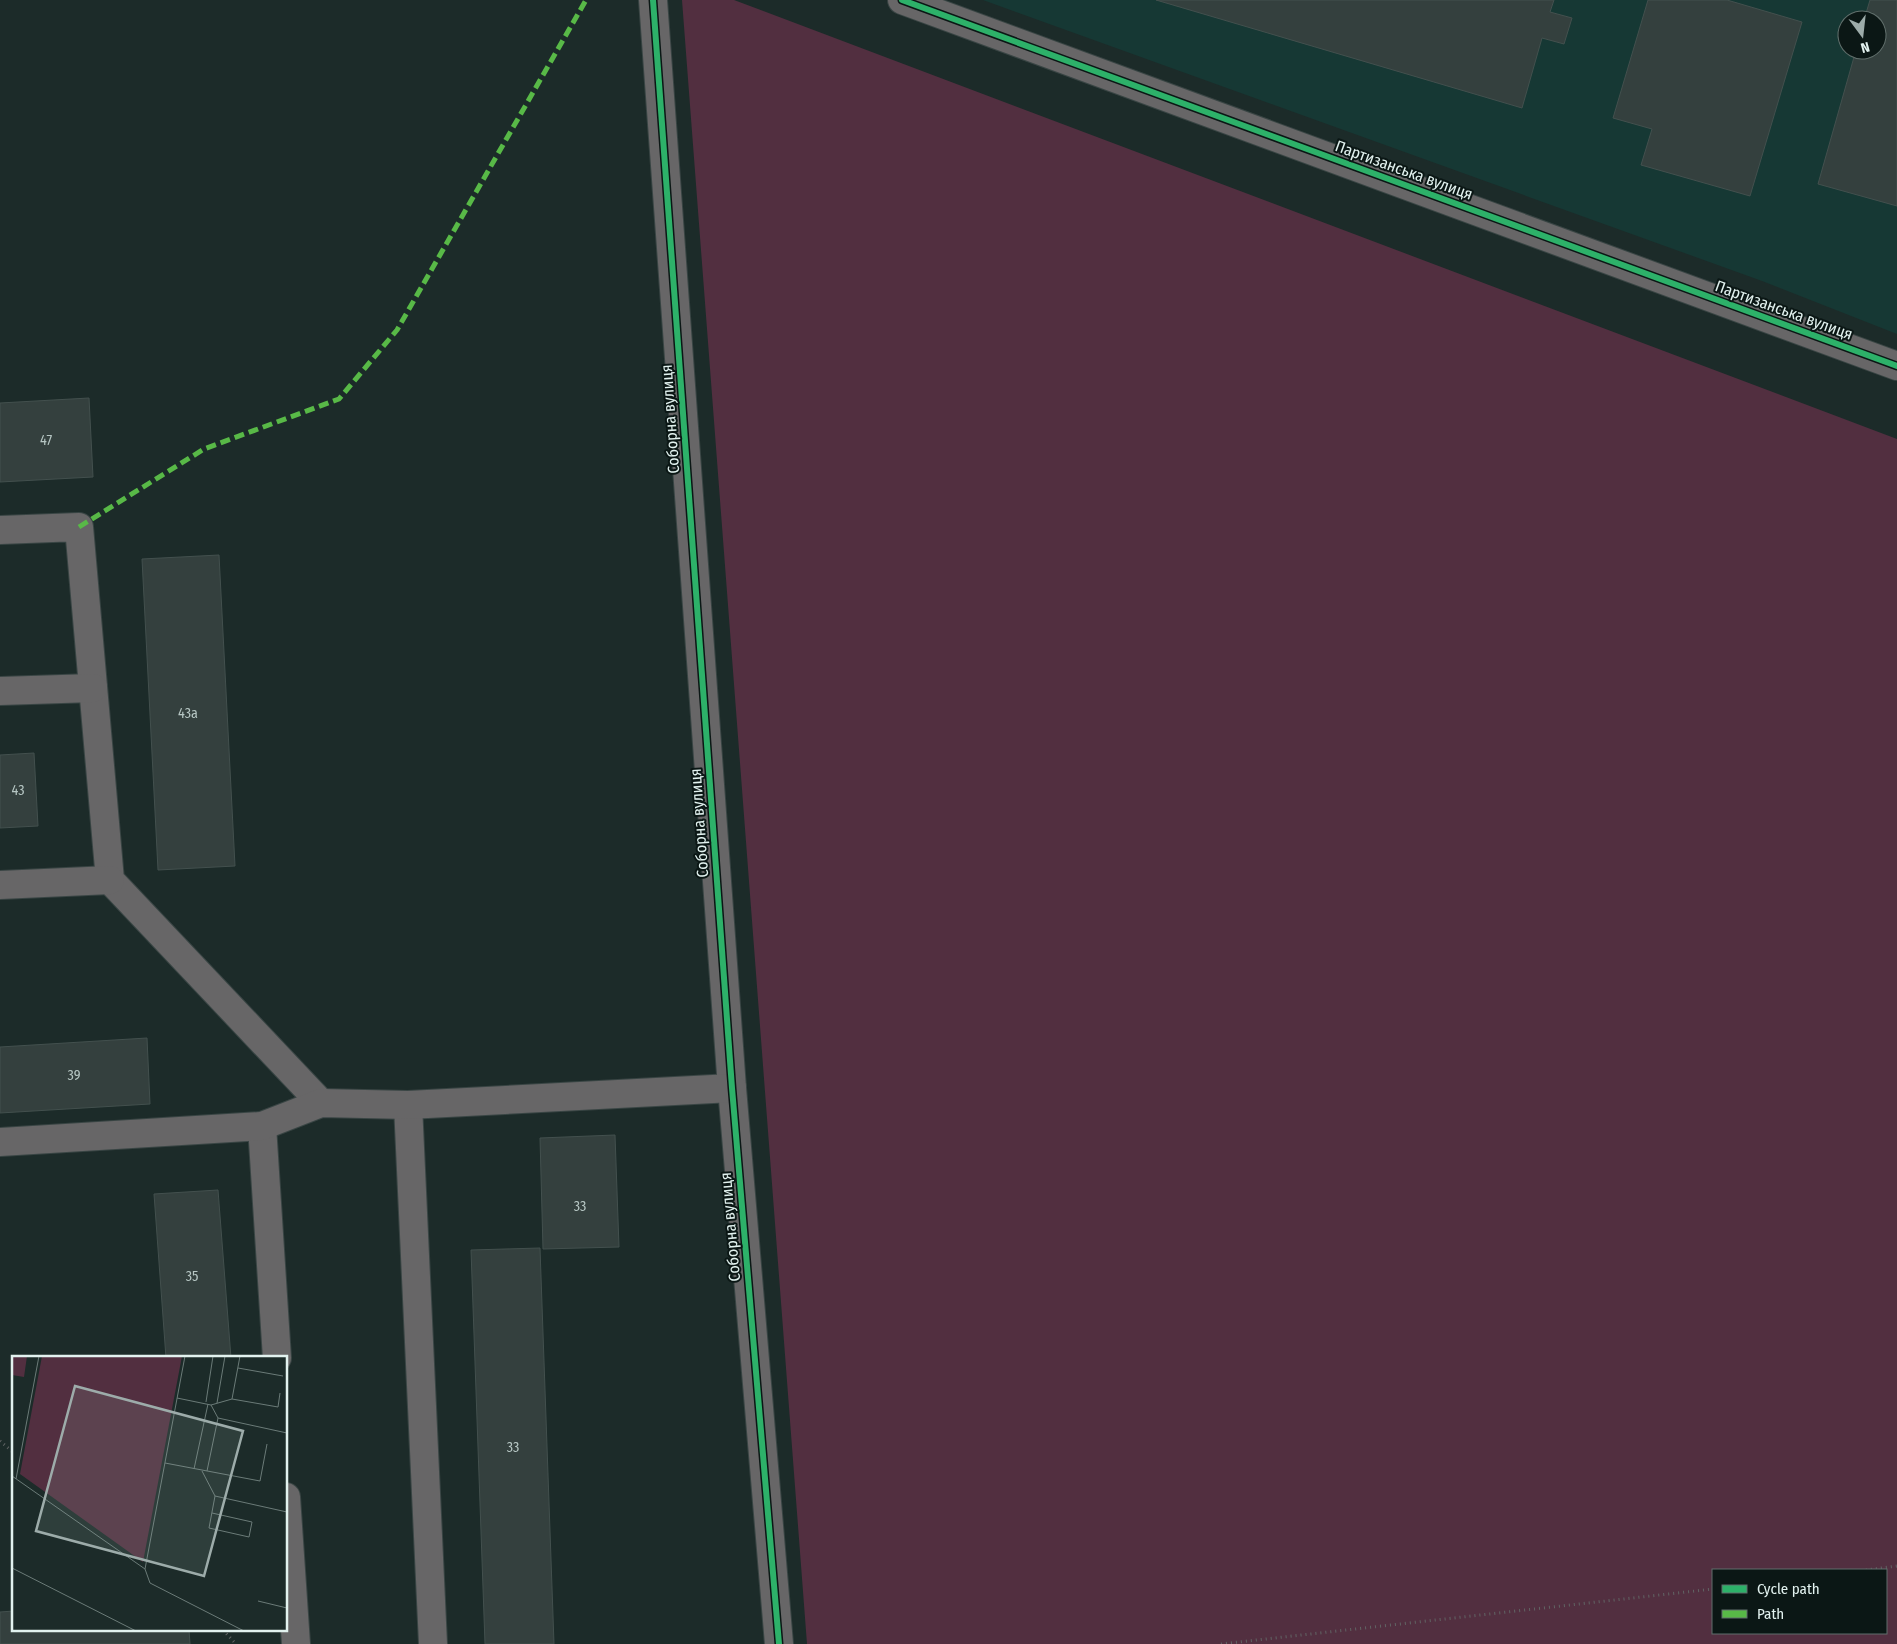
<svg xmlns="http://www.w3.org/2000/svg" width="1897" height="1644" font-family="'Fira Sans Condensed',sans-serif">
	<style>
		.built { fill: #163834; fill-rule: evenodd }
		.green { fill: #522f40; fill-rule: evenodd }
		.building { fill: #34403e; stroke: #43504e }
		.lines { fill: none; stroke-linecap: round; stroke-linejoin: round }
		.minor-casing { stroke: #394544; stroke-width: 30 }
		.path { stroke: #616464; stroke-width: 3; stroke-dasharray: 1 4; stroke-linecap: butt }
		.minor { stroke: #676667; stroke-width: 28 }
		.quiet { stroke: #58b947; stroke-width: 5; stroke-dasharray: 10 5; stroke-linecap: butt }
		.cycleway-casing { stroke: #0b1715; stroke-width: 9 }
		.cycleway { stroke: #2db169; stroke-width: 6 }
		.labels { text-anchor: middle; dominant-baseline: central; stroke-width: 4; stroke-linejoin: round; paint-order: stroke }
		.number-label { font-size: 14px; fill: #b6c6c3 }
		.street-label { font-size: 16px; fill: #e2f2ef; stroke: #0b1715 }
		.inset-road { fill: none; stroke: #6b7b78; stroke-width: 1 }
		.view { fill: #9dacaa; fill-opacity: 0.15; stroke: #9dacaa; stroke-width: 2.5 }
		.inset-edge { fill: none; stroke: #e2f2ef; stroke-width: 2.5 }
	</style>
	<rect width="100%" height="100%" fill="#1c2b29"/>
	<path class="built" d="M 983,0 L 1897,0 L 1897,334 L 1762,281 ZM 1847,20 L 1877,20 L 1877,50 L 1847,50 Z"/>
	<path class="green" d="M 682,0 L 734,0 L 1897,439 L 1897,1644 L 807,1644 ZM 1713,1570 L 1886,1570 L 1886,1633 L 1713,1633 Z"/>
	<g class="building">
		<path d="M 1156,0 L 1554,0 L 1550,12 L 1572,18 L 1564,44 L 1542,38 L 1522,108 Z"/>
		<path d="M 1648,0 L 1727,0 L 1802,22 L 1750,196 L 1641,165 L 1652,129 L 1613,118 Z"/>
		<path d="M 1870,0 L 1897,0 L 1897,206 L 1818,184 L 1856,50 L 1877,50 L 1877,20 L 1864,20 Z"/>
		<path d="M 89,398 L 93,477 L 0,482 L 0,403 Z"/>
		<path d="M 219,555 L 235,866 L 158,870 L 142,559 Z"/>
		<path d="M 34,753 L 38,826 L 0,828 L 0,755 Z"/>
		<path d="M 147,1038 L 150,1104 L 0,1113 L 0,1047 Z"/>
		<path d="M 615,1135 L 619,1247 L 543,1249 L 540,1138 Z"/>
		<path d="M 218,1190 L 231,1358 L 166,1358 L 154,1194 Z"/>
		<path d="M 540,1248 L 554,1644 L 485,1644 L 471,1250 Z"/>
		<path d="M 14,1611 L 14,1630 L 189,1630 L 190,1644 L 0,1644 L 0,1612 Z"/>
	</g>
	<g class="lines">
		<defs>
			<g id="minor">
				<path d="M 653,0 L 732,1088 L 779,1644"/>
				<path d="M 902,0 L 1897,366"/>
				<path d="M 0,530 L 79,527 L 110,880 L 321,1103"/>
				<path d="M 0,691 L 93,688"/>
				<path d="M 0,885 L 110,880"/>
				<path d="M 408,1105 L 433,1644"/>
				<path d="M 262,1126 L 277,1358"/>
				<path d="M 0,1142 L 262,1126 L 321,1103 L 408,1105 L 732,1088"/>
				<path d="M 286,1497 L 296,1644"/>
			</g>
		</defs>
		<use href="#minor" class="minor-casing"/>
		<g class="path">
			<path d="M 0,1441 L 14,1453"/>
			<path d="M 1866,1570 L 1897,1566"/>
			<path d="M 223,1630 L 236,1644"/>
			<path d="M 1221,1644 L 1713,1589"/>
		</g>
		<use href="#minor" class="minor"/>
		<path class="quiet" d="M 79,527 L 204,449 L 339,399 L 397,330 L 586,0"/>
		<defs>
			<g id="cycleway">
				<path d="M 653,0 L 732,1088 L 779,1644"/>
				<path d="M 902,0 L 1897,366"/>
			</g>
		</defs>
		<use href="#cycleway" class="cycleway-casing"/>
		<use href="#cycleway" class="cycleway"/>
	</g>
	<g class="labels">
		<g class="number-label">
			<text x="46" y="440">47</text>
			<text x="188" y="713">43а</text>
			<text x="18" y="790">43</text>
			<text x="74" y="1075">39</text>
			<text x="580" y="1206">33</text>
			<text x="192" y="1276">35</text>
			<text x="513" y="1447">33</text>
		</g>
		<g class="street-label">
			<text transform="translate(1404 170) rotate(20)">Партизанська вулиця</text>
			<text transform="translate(1784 310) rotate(20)">Партизанська вулиця</text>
			<text transform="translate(670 419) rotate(-94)">Соборна вулиця</text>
			<text transform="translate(699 823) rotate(-94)">Соборна вулиця</text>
			<text transform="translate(730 1227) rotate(-95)">Соборна вулиця</text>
		</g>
	</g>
	<g transform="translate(12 1356)">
		<rect width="275" height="275" fill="#1c2b29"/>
		<path d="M 0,0 L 15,0 L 12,21 L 0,19 ZM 30,0 L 170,0 L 131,206 L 8,118 Z" fill="#522f40"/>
		<path class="inset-road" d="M 226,12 L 271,20M 165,42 L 199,49 L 220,43 L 266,51 L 268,37M 220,43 L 228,0M 194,46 L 201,0M 205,47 L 213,0M 206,62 L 275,77M 153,107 L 248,125 L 255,88M 182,113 L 196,48M 190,115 L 203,140 L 197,172 L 237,181 L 240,166 L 200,157M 195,115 L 206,62 L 199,49M 0,120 L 133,213 L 138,227 L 232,275M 4,123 L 27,0M 203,140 L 275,156M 0,212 L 124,275M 133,213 L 173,0M 246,245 L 275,252"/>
		<path class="view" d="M 63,30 L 231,75 L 192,220 L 24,175 Z"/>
		<rect width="275" height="275" class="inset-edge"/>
	</g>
	<rect x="1712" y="1569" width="175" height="65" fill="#0b1715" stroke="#616f6c"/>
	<rect x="1722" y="1585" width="25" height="8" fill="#2db169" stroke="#616f6c"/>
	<text x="1757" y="1594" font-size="15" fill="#e2f2ef">Cycle path</text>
	<rect x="1722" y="1610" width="25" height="8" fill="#58b947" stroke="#616f6c"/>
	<text x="1757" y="1619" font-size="15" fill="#e2f2ef">Path</text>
	<g transform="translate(1862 35) rotate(165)"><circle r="24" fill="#0b1715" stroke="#616f6c"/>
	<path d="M0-4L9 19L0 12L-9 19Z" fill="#9dacaa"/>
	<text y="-8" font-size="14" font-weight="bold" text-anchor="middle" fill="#e2f2ef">N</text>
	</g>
</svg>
